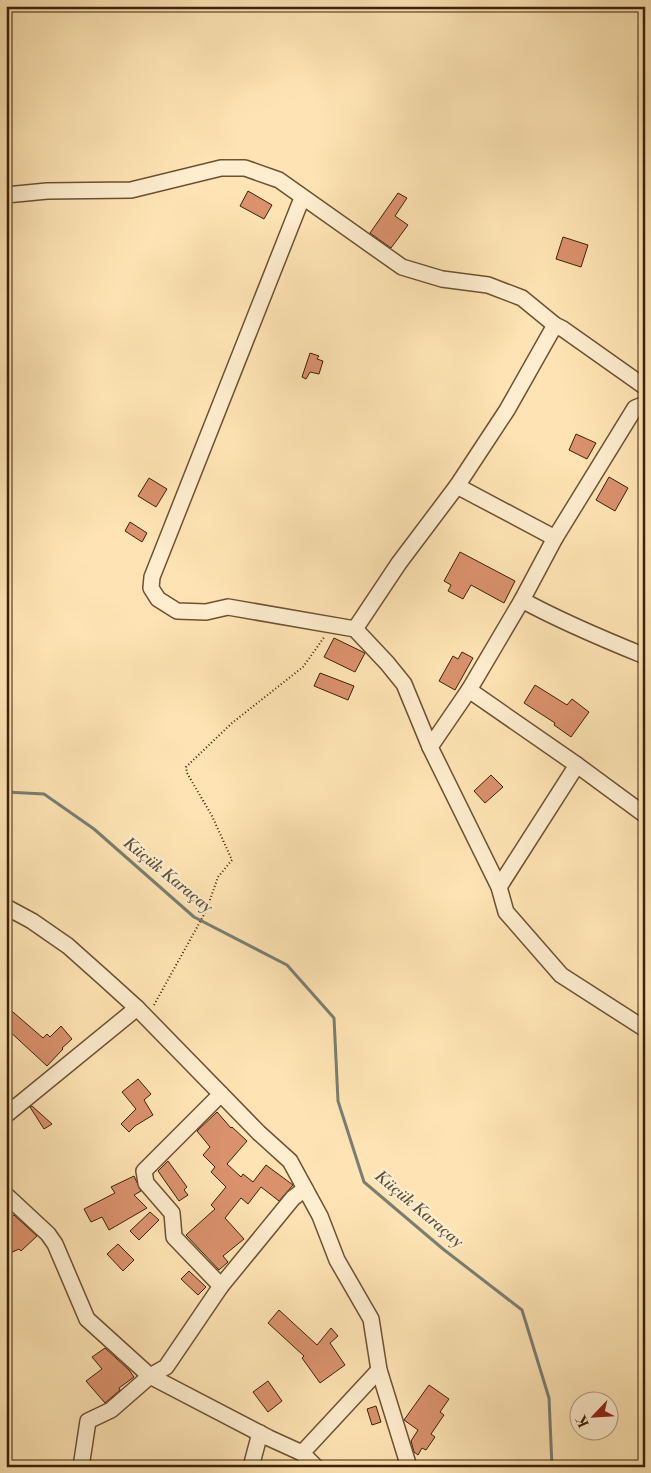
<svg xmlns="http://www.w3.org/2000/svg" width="651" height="1473" font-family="'Libre Bodoni',serif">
	<rect width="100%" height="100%" fill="#fee4b4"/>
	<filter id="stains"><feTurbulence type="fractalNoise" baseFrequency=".004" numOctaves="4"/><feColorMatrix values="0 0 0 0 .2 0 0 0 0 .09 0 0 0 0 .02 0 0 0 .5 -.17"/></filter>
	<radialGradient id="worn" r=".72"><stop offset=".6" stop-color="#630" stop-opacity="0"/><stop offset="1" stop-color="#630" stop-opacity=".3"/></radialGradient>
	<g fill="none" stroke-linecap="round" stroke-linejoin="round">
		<polyline stroke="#7a7e70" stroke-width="3" points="6,792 44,794 94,829 194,917 287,965 334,1018 338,1101 364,1182 443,1249 522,1310 549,1398 552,1467"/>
	</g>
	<g fill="#da926e" stroke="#3d2107">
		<polygon points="248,191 272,205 264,219 240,206"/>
		<polygon points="398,193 407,198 395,216 408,225 391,248 370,233"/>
		<polygon points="563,237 588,245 581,267 556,259"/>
		<polygon points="310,353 319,356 317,359 323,361 319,374 310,372 306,379 302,377"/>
		<polygon points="576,434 596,443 587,459 569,450"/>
		<polygon points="609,477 628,488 615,511 596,500"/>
		<polygon points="149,478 167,489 156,507 138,496"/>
		<polygon points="130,522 147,533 142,542 125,531"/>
		<polygon points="460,552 515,581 504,603 471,585 463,599 448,591 451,585 444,581"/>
		<polygon points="334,638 365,653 355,672 324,657"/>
		<polygon points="462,652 473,658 455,690 439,681 453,656 458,659"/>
		<polygon points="320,673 354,686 348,700 314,686"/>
		<polygon points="535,685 567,705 572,699 589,712 571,737 554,725 555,723 524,703"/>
		<polygon points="491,775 503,787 485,803 474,791"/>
		<polygon points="6,1006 43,1038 47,1034 50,1037 61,1026 72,1039 62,1048 63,1049 47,1066 6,1028"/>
		<polygon points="138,1079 151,1094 144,1100 153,1115 135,1126 129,1132 121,1124 136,1109 122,1092"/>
		<polygon points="32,1106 52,1124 44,1129 30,1107"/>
		<polygon points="217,1112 231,1128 232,1127 247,1141 227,1164 241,1177 243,1174 253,1182 266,1165 293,1185 279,1201 261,1187 248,1204 241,1198 225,1218 244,1239 223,1256 228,1262 219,1270 186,1235 215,1209 211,1205 226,1187 211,1172 215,1167 203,1155 210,1147 197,1131"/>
		<polygon points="168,1161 187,1187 184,1190 188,1195 179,1201 158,1171"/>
		<polygon points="134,1176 141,1191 134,1195 147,1208 109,1230 102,1217 91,1222 84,1209 115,1193 111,1187"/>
		<polygon points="150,1212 159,1220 139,1240 130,1231"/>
		<polygon points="14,1215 37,1236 21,1251 19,1249 6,1255 6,1220"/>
		<polygon points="118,1244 134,1260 123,1271 107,1254"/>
		<polygon points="189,1271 206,1287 198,1295 181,1279"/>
		<polygon points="279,1310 317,1345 331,1328 338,1336 330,1343 345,1365 320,1383 302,1358 304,1356 268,1323"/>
		<polygon points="105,1348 129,1370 134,1377 119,1388 120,1390 105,1403 86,1381 102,1369 92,1357"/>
		<polygon points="268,1381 282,1401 268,1412 253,1392"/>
		<polygon points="429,1385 449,1399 440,1412 444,1415 431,1434 435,1437 426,1450 422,1448 418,1455 414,1452 411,1441 418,1430 404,1420"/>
		<polygon points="376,1406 381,1422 372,1425 367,1409"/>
	</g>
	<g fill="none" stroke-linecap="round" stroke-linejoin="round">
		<defs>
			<g id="minor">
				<polyline points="6,195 47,191 131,190 221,168 245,168 279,180 402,267 442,279 488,285 522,298 555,325 563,329 645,387"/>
				<polyline points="302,198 152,577 151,588 158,599 177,611 206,612 228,607 355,629 387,663 404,684 430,747"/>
				<polyline points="645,404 635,408 555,538 522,600 469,690 430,747 499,887 506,912 561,975 645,1029"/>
				<polyline points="457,486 555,538"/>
				<path d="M522,600c40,22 81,39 123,56"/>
				<polyline points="355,629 399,563 457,486 507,410 555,325"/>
				<polyline points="469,690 577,765 645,815"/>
				<polyline points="499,887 577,765"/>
				<polyline points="6,907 32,921 68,946 105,979 137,1008 259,1133 290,1161 320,1216 337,1260 371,1319 379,1370 409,1467"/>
				<polyline points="221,1094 144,1171 146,1183 172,1213 174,1237 221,1286"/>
				<polyline points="6,1115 137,1008"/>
				<polyline points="6,1195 48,1234 55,1244 87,1319 150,1376 269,1438 302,1453"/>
				<polyline points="81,1467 88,1421 111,1410 150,1376 166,1367 221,1286 293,1198 305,1189"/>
				<polyline points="251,1467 260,1433"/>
				<polyline points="316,1467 302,1453 379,1370"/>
			</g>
		</defs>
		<use href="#minor" stroke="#6d5232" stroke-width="18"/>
		<polyline stroke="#3d2107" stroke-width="2" stroke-dasharray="1 2.5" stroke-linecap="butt" points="154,1005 206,911 218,877 232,860 212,816 187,773 186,767 232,723 303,667 325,636"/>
		<use href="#minor" stroke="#feedce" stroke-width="15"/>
	</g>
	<g text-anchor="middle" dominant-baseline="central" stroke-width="4.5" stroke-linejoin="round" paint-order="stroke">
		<g font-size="16" font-style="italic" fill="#5b503c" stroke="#feedce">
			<text transform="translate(168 875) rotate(39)">Küçük Karaçay</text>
			<text transform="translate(419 1209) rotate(40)">Küçük Karaçay</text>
		</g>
	</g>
	<rect width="651" height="1473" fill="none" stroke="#fee4b4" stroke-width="25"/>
	<rect x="8" y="8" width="636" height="1458" fill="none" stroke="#3d2107" stroke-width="2.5"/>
	<rect x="12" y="12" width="626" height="1448" fill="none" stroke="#3d2107"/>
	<g transform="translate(594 1416) rotate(245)"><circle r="24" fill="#feedce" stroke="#b19b7e"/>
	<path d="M0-4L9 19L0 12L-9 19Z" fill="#8f2418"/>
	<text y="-8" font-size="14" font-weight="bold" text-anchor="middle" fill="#3d2107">K</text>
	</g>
	<rect width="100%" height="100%" filter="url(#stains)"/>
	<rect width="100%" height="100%" fill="url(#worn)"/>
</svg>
